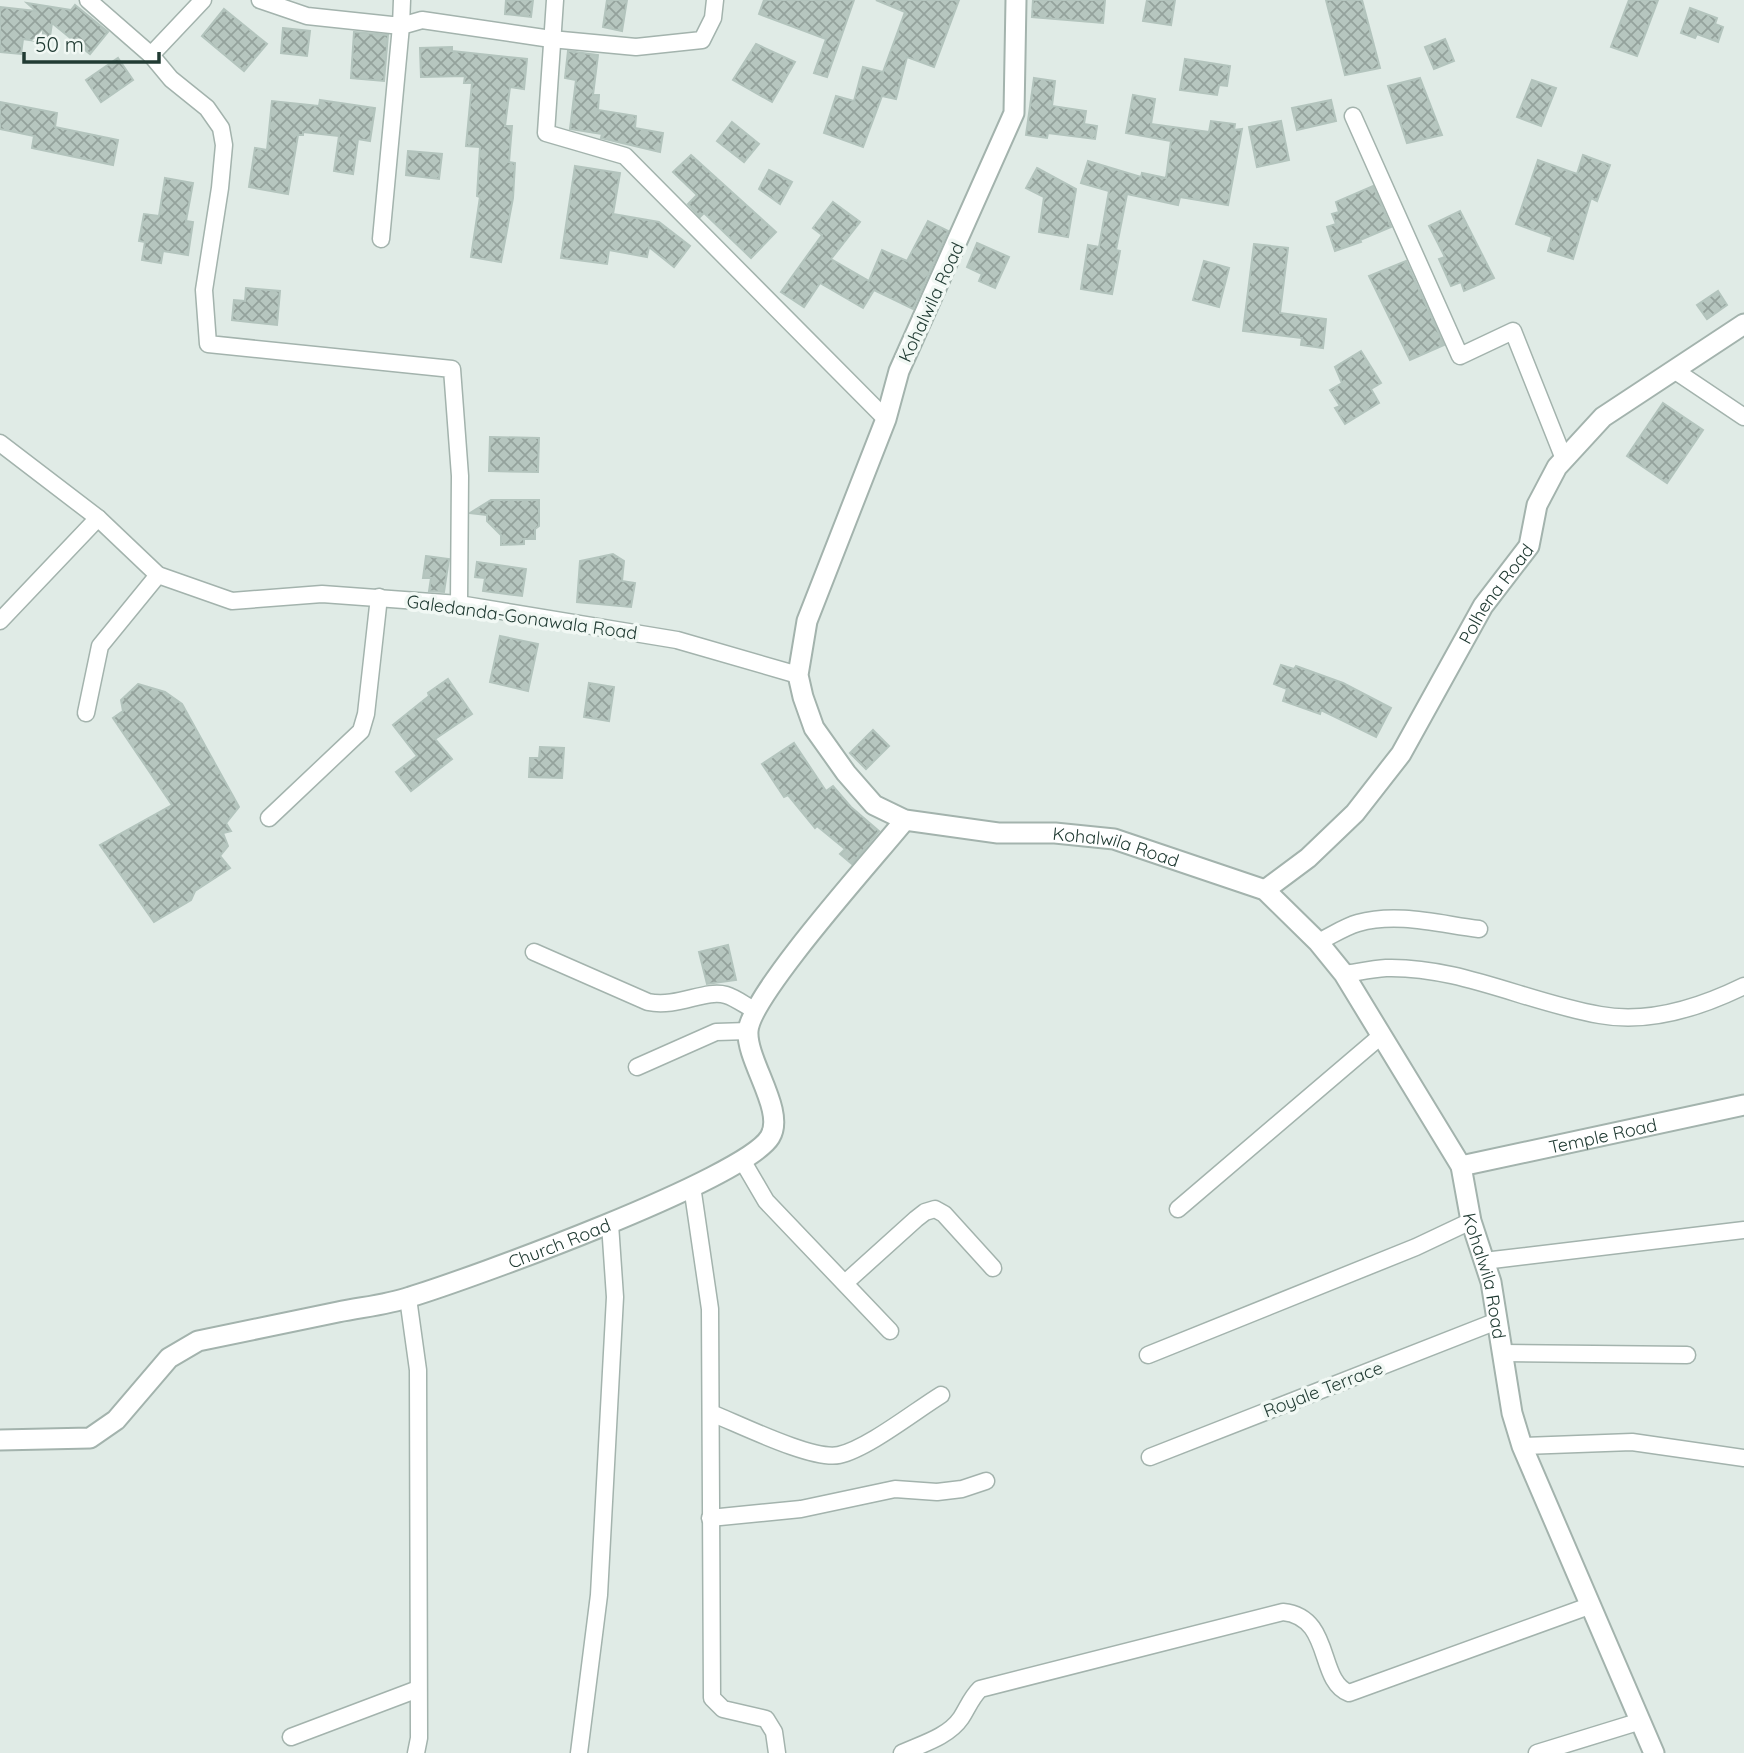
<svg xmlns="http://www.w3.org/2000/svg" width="1744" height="1753" font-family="Quicksand,sans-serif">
	<defs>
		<pattern id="building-cross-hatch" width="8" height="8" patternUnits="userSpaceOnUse" patternTransform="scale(1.75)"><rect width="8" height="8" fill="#b6c6bf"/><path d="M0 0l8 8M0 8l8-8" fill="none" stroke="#94a29c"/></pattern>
	</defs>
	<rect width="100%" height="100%" fill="#e0ebe6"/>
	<g fill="url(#building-cross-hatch)" stroke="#b3c4bd" stroke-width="2">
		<polygon points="506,0 533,0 531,17 505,14"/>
		<polygon points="607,0 627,0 622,31 603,27"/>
		<polygon points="764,0 854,0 827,77 814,73 826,39 759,14"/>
		<polygon points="876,0 959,0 934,67 907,57 896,99 882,96 863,147 824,133 836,96 854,101 863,67 883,72 905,12"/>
		<polygon points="1033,0 1105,0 1103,23 1032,17"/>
		<polygon points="1147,0 1175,0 1171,25 1143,21"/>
		<polygon points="1326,0 1362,0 1380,68 1345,75"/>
		<polygon points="1629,0 1658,0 1637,56 1611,47"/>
		<polygon points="27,3 71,10 75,5 108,32 90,54 52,23 49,43 23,39 21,54 0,52 0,7 36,11"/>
		<polygon points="1690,8 1717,18 1715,24 1723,27 1718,42 1697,34 1695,38 1681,33"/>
		<polygon points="224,9 267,44 244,71 202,36"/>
		<polygon points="283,28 310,31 307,56 281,53"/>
		<polygon points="354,32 388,35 384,81 351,78"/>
		<polygon points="1445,39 1454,61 1434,69 1425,47"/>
		<polygon points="756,44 795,62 772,102 733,80"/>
		<polygon points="452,47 452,51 527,59 524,89 510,87 505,126 512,126 509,162 515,163 513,198 501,262 471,257 480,197 477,196 480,147 466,146 472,83 464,83 465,76 421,77 420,48"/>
		<polygon points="568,51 598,55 593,95 599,95 598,110 636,116 635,128 663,133 660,152 601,138 602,134 570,129 576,80 565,78"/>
		<polygon points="118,58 133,80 101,102 86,80"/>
		<polygon points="1185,59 1230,66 1227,86 1219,85 1217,95 1180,90"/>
		<polygon points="1034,78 1055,81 1052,106 1086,111 1084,124 1097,126 1095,139 1048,133 1047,138 1026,135"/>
		<polygon points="1420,78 1442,135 1407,143 1388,86"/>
		<polygon points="1532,80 1556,88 1541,126 1517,117"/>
		<polygon points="1133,95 1155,99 1151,124 1209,132 1211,121 1235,124 1234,130 1242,129 1228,205 1180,197 1178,205 1127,194 1116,250 1120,251 1112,294 1081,289 1088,245 1099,247 1109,191 1081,183 1088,161 1141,177 1142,173 1166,178 1171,141 1126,133"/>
		<polygon points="320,100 375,108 370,141 358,139 353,174 334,171 339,136 303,132 303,135 298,135 288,194 249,187 255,148 267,150 272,101 319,106"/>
		<polygon points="1331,100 1336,121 1297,130 1292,108"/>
		<polygon points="0,102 57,113 55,127 118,140 113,165 32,148 34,136 0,129"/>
		<polygon points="1281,121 1289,160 1257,167 1249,127"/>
		<polygon points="732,122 759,144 744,162 717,141"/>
		<polygon points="408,151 442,154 439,179 406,175"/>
		<polygon points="691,155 776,232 751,258 704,213 700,217 688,204 697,195 673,172"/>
		<polygon points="1583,155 1610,165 1597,201 1591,198 1573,259 1548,251 1552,237 1516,224 1538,160 1577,174"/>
		<polygon points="575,166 620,173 613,214 659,222 690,246 674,267 649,247 647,257 609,250 607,264 561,258"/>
		<polygon points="1037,168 1076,189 1068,237 1039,232 1044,197 1026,188"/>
		<polygon points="769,170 792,182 780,204 759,189"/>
		<polygon points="165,178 193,183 186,221 193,222 188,255 163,251 161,263 142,260 145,242 139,241 144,214 159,216"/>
		<polygon points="1373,186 1391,227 1360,240 1361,242 1335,251 1327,227 1336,224 1332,214 1339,212 1336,202"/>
		<polygon points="833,202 860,222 831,259 869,281 882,250 907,261 928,221 948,231 913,309 874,290 863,308 820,283 804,307 781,292 822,235 813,228"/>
		<polygon points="1460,211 1494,278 1464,291 1461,282 1451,286 1439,259 1445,257 1429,226"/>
		<polygon points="977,243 1009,257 995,288 979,281 982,274 967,267"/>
		<polygon points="1254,244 1288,248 1280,313 1326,319 1323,348 1301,345 1302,338 1243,331"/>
		<polygon points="1204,261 1229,268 1219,307 1193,300"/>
		<polygon points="1406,261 1444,345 1410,360 1369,276"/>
		<polygon points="246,288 280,291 277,325 232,320 234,300 245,301"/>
		<polygon points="1718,291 1727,305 1707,319 1697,305"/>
		<polygon points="1361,351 1381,383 1371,389 1379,403 1345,424 1335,408 1340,406 1330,390 1342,383 1335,367"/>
		<polygon points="1663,403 1703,430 1667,483 1627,456"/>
		<polygon points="490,437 539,438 538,472 489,471"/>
		<polygon points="491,500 539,500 539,526 535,529 535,539 524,539 524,544 501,545 501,535 487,521 487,515 470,513"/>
		<polygon points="613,554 624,561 622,581 635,583 631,607 577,602 580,561"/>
		<polygon points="426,556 449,559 444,592 429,591 431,578 423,578"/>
		<polygon points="477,562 526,569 522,596 483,591 485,578 475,577"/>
		<polygon points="500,636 538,644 528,691 490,682"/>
		<polygon points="1281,665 1294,669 1296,666 1343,683 1391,708 1376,737 1321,710 1320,714 1283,701 1287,689 1274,684"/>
		<polygon points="448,679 472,714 435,739 452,759 411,791 396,772 417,756 393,725 429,696 428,693"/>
		<polygon points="589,683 614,687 609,721 584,717"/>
		<polygon points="138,684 165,692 182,704 239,807 226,823 231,831 223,833 228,846 220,856 230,868 195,891 191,900 154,922 100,845 172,805 113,718 123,711 121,700"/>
		<polygon points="873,730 889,746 866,769 850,753"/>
		<polygon points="794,743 826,791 833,786 851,807 879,831 852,864 840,854 845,849 817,826 815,828 788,795 784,797 762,764"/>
		<polygon points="540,747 564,748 562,778 529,777 530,758 539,758"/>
		<polygon points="728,945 736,980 707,984 699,952"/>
	</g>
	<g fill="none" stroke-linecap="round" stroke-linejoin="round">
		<defs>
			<g id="minor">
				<polyline points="88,0 151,55 203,0"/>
				<polyline points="260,0 307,16 401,26 402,0"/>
				<polyline points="555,0 546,133 625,156 886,419"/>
				<polyline points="151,55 171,79 207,108 221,128 224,145 220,188 204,290 208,344 452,369 460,476 459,604"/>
				<polyline points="1353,116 1460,356 1513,331 1564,459"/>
				<polyline points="381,239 401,26 422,20 551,39 636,47 702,40 713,18 715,0"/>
				<polyline points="1674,370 1744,417"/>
				<polyline points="0,443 98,518 158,575 232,601 322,594 459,604 677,640 798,675"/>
				<polyline points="0,621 98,518"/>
				<polyline points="86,713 100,646 158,575"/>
				<polyline points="269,818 361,731 366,714 379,597"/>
				<path d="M1318,942c13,-6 26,-15 40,-19 39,-11 81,1 121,6"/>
				<path d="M534,952l114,50c30,6 57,-13 78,-7 10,3 20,11 30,16"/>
				<path d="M1344,974c14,-2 28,-5 42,-6 73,-2 143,35 214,47 48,9 101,-8 144,-29"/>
				<polyline points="637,1067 716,1032 748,1031"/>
				<polyline points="742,1160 766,1201 890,1331"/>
				<polyline points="692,1186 710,1309 712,1698 723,1709 766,1719 774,1732 777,1753"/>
				<polyline points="1178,1209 1382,1035"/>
				<polyline points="1484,1261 1744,1230"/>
				<polyline points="845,1283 916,1219 925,1212 935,1209 944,1214 993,1268"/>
				<polyline points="408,1298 418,1370 419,1738 416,1753"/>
				<polyline points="1502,1353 1687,1355"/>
				<polyline points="1148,1355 1416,1247 1471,1221"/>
				<path d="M711,1413c28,11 102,48 128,42 28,-6 76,-44 102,-60"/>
				<polyline points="1522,1446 1632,1442 1744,1458"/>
				<polyline points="1150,1457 1497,1321"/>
				<polyline points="710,1518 801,1509 895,1489 937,1492 962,1489 986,1481"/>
				<polyline points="291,1737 418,1689"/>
				<polyline points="579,1753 599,1595 615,1297 610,1224"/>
				<path d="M902,1753c20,-9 46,-16 59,-35 7,-11 10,-20 19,-29l303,-77c50,5 34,69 66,81l240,-87"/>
				<polyline points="1537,1753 1641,1721"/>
			</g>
			<g id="tertiary">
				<path id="s1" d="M1016,0l-2,113 -115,258 -13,48 -79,202 -9,54 5,22 11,31 32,45 28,32 31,15 93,13h57l59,6 151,51 53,52 26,32 117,192 10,55 20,61 21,131 10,33 132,307"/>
				<path id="s2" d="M1265,890l43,-32 47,-45 46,-59 82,-148 46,-60 8,-41 20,-38 46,-50 141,-93"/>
				<path id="s3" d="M1461,1166l283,-61"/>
				<path id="s4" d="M0,1440l90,-2 26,-18 53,-62 29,-17c47,-10 93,-19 140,-29 24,-5 49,-7 72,-15 59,-18 335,-118 360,-160 16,-26 -24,-76 -22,-106 3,-37 128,-175 157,-211"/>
			</g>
		</defs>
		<use href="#minor" stroke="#a3b3ad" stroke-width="19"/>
		<use href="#tertiary" stroke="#a3b3ad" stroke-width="23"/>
		<use href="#minor" stroke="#fff" stroke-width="16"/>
		<use href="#tertiary" stroke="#fff" stroke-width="19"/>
	</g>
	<g text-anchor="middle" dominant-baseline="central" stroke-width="7" stroke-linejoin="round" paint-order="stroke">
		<g font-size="18" fill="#213b33" stroke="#f1f8f4">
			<text transform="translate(931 302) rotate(-65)">Kohalwila Road</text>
			<text stroke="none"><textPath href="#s2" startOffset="380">Polhena Road</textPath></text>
			<text transform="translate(522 617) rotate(8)">Galedanda-Gonawala Road</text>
			<text stroke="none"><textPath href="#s1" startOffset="1118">Kohalwila Road</textPath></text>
			<text stroke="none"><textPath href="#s3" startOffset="145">Temple Road</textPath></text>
			<text stroke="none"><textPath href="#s4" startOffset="612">Church Road</textPath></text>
			<text stroke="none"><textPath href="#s1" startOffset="1727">Kohalwila Road</textPath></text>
			<text transform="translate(1323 1389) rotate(-21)">Royale Terrace</text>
		</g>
	</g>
	<path d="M24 52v10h135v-10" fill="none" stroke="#213b33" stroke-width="3.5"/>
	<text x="35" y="52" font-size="21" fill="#213b33" stroke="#f1f8f4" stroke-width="5" paint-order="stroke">50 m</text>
</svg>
